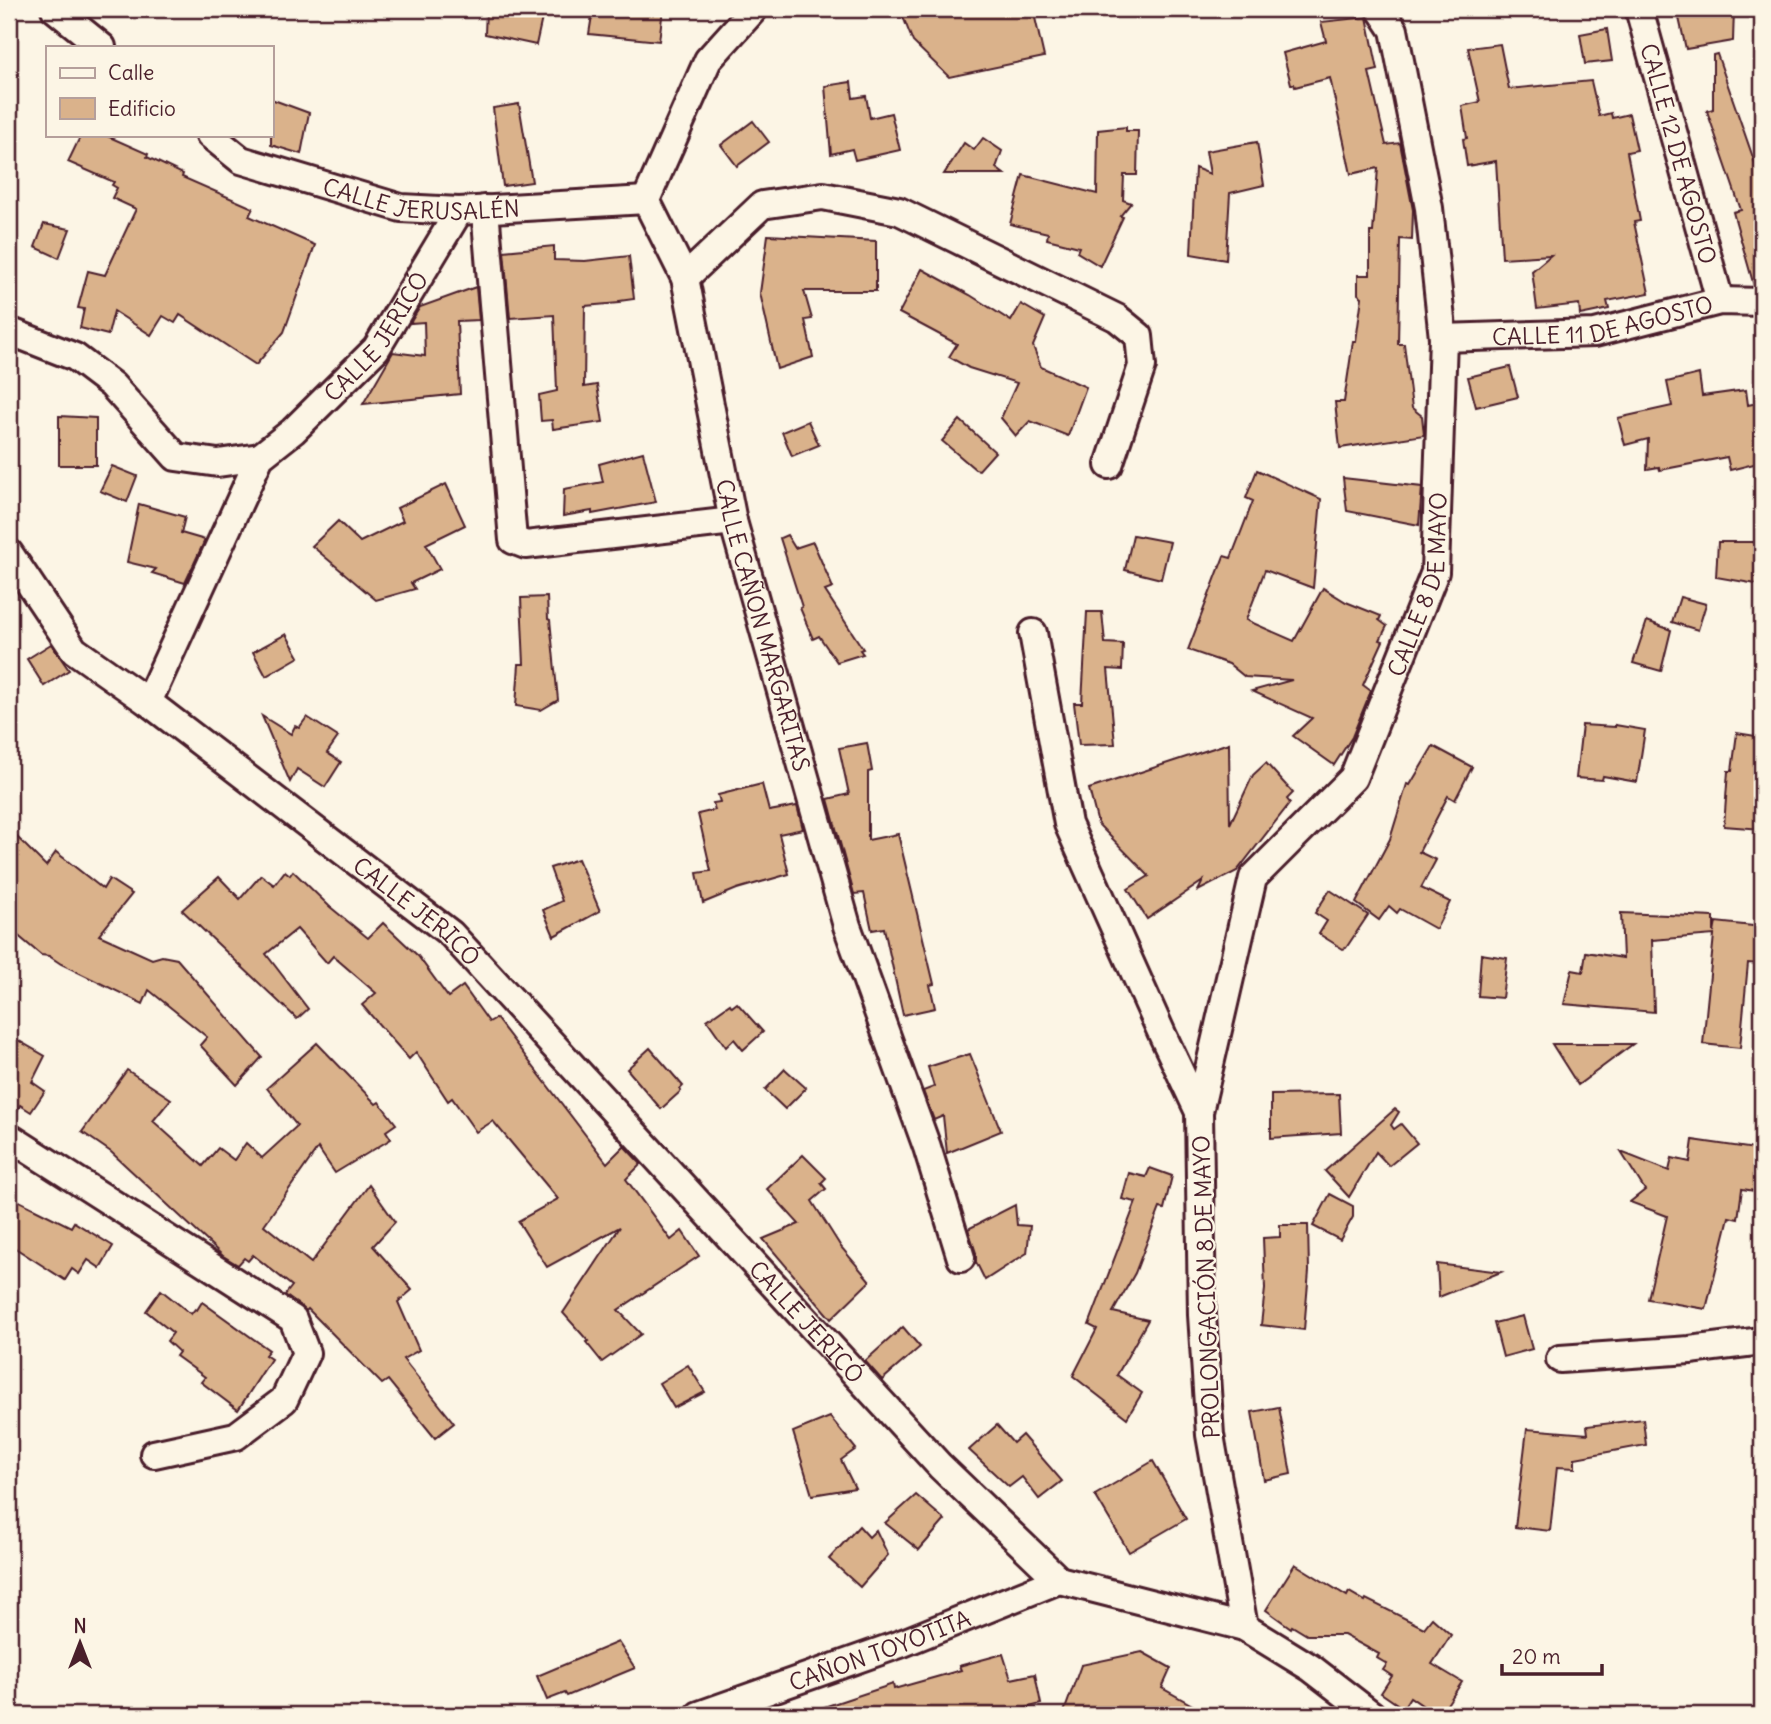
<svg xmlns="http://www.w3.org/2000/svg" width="1771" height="1724" font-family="Delius,sans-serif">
	<rect width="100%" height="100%" fill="#fcf5e5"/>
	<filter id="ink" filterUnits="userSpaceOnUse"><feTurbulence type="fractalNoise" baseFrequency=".0143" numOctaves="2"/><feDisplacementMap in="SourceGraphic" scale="14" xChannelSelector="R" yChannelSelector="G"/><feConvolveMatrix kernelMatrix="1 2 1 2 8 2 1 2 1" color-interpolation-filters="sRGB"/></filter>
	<g filter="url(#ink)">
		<g fill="#dab28b" stroke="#4a1f2b" stroke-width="2">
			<polygon points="486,9 544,9 536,45 485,34"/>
			<polygon points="593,9 663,9 659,41 589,34"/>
			<polygon points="900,9 1033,9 1044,57 949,77 913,42"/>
			<polygon points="1677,9 1734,9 1733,41 1686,49"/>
			<polygon points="1367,17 1378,70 1369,72 1386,145 1400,143 1413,210 1412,240 1400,239 1398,344 1404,344 1412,408 1422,416 1424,435 1340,448 1335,402 1344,402 1353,341 1356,341 1362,297 1358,294 1358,275 1370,275 1370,232 1373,232 1378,168 1351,174 1330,78 1295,87 1294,84 1291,84 1283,53 1326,41 1321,22"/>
			<polygon points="1607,29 1612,61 1585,64 1580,34"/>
			<polygon points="1500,44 1509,89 1591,81 1599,116 1611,113 1612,118 1629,114 1637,150 1627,152 1640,221 1634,222 1649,293 1607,301 1609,309 1580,315 1579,304 1537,309 1532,271 1551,255 1502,258 1496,161 1467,166 1463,139 1467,138 1462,106 1480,102 1468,48"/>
			<polygon points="1717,54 1756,166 1762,164 1762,285 1754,286 1733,212 1741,210 1707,111 1713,109 1713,55"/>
			<polygon points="851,82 853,98 866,96 870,118 891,113 900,150 855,160 852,149 831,154 825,86"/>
			<polygon points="271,99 309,113 301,154 271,145"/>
			<polygon points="519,104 532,182 503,186 493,108"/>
			<polygon points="753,121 769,142 737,166 721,145"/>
			<polygon points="1126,127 1126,131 1138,131 1137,175 1124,175 1123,200 1131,203 1120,216 1123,217 1100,266 1077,252 1079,247 1047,239 1048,233 1010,224 1023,175 1097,194 1098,130"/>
			<polygon points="81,135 105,135 148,154 147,157 183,174 182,177 253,208 249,216 315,245 284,332 256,365 180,315 175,323 163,316 151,335 114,311 108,335 80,328 84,309 78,308 88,271 105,275 136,209 112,198 117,188 112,185 114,182 68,162"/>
			<polygon points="983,138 1002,151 996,168 1004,174 944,174 964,143 974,150"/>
			<polygon points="1257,142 1264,185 1230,193 1226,260 1191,254 1195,168 1210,174 1206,151"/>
			<polygon points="44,224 70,229 59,258 35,247"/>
			<polygon points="768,235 876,241 876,291 804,291 812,319 805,320 813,357 777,369 760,293"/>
			<polygon points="554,246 554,260 585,261 629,256 634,299 619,301 620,303 585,306 584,387 597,385 603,422 553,429 552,420 541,421 539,395 557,391 554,315 510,318 504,251"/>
			<polygon points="922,269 970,295 1011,321 1021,304 1045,318 1033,346 1041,367 1086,387 1068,436 1030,421 1016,436 1001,418 1017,383 969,368 949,357 957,344 899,313"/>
			<polygon points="476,287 479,320 457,321 460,394 363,404 393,352 425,356 424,322 410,323 420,307"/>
			<polygon points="1510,367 1518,397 1476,407 1468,377"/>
			<polygon points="1699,374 1702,396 1746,390 1748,405 1762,402 1762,462 1730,470 1727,457 1660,470 1659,467 1647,469 1648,439 1625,445 1618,418 1672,406 1667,382"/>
			<polygon points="59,416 96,418 96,465 59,465"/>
			<polygon points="960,420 995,452 979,470 975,469 942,441"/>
			<polygon points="808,421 819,445 792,456 782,432"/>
			<polygon points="643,452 656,502 592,514 592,511 563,516 564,489 603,482 599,464"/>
			<polygon points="112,466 137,476 127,502 100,491"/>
			<polygon points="1257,470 1321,499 1313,588 1265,570 1246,620 1294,641 1323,588 1346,602 1381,616 1379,620 1387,626 1380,640 1383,641 1363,685 1371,691 1352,737 1334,765 1293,736 1312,718 1252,691 1292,680 1245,677 1229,664 1188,650 1224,556 1231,558 1253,501 1246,498"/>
			<polygon points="1343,478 1422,487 1419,525 1347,511"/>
			<polygon points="446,484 465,525 426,544 440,569 411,583 415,589 376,600 312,546 338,521 360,542 403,521 397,508"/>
			<polygon points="139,504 185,517 181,533 205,540 185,583 152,573 156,569 127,562"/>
			<polygon points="787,535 795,548 813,542 833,588 825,591 863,649 860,650 863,654 837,662 819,636 813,639 800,608 802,607 780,538"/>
			<polygon points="1133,535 1170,542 1161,579 1125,570"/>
			<polygon points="1718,542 1762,542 1762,585 1716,577"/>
			<polygon points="547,597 548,619 550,620 558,700 541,710 516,706 519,664 524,664 521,598"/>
			<polygon points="1680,597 1706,604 1698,630 1672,622"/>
			<polygon points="1087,612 1102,612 1105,643 1123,644 1122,670 1108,669 1115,744 1079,745 1074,703 1082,703"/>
			<polygon points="1647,621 1671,630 1661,671 1633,663"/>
			<polygon points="286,634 299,657 266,676 253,652"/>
			<polygon points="51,644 69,670 44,686 27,659"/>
			<polygon points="262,716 291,734 295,726 299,728 307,717 338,737 327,753 341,762 325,787 297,769 290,782"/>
			<polygon points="1582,725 1615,727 1615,725 1645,730 1637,782 1603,776 1602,780 1576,778"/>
			<polygon points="1737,733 1762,737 1762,829 1724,826 1728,771 1732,771"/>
			<polygon points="867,743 872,771 868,772 868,840 898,834 934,984 930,985 935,1008 903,1015 884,928 872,930 864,893 854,894 828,799 849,794 839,748"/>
			<polygon points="1229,743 1230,824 1253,775 1266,763 1293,793 1287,799 1290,803 1237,871 1198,891 1203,881 1147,919 1128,889 1149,876 1098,824 1089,789"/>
			<polygon points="1433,746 1472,767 1455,800 1448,796 1419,852 1436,860 1421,888 1450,902 1436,929 1400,909 1397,913 1389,906 1379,920 1356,903 1390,839 1407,784 1410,785"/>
			<polygon points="762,784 769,811 797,806 803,829 779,834 789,874 737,889 703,903 697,873 711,871 698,814 715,810 713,803 720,802 718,795"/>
			<polygon points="9,829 46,866 56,852 103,889 109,879 132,894 99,935 152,959 162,956 177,959 262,1057 237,1085 200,1045 207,1037 149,990 143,1004 61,964 49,956 41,955 9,928"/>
			<polygon points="578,859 600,911 554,936 543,910 562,901 550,868"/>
			<polygon points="285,871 290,875 293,871 329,906 368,938 383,923 418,956 448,997 463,986 489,1022 496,1018 607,1163 624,1146 641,1164 626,1179 671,1240 682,1231 699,1256 618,1310 641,1334 602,1362 586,1342 588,1341 563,1313 620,1227 547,1267 518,1221 558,1199 493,1121 476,1132 452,1098 448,1101 416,1052 409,1059 362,1005 376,993 333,956 327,963 297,929 266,954 308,1009 297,1019 182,910 219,877 240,899 261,875 274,885"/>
			<polygon points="1330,890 1368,915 1346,948 1343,949 1319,934 1327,921 1315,913"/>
			<polygon points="1621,913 1714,917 1714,933 1716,922 1762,927 1760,964 1748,963 1740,1048 1703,1044 1714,935 1652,940 1654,1012 1564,1004 1572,970 1583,972 1586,952 1623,958"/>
			<polygon points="1481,954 1507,958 1502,998 1478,996"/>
			<polygon points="737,1003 763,1032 743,1050 734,1039 726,1047 707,1020 730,1004 732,1007"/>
			<polygon points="9,1035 45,1056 32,1082 45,1091 31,1112 20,1105 12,1122 9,1121"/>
			<polygon points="317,1043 376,1104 379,1102 396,1124 386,1131 391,1139 335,1173 318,1148 264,1225 311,1263 369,1185 395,1222 373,1246 412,1290 398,1302 419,1350 403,1359 454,1423 435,1438 388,1380 382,1384 308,1309 306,1311 285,1295 292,1286 253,1255 248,1261 244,1258 238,1265 223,1256 111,1152 82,1132 127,1070 171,1099 153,1121 203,1166 218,1148 234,1160 246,1143 262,1158 297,1126 267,1088"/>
			<polygon points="1552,1044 1633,1044 1578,1085"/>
			<polygon points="650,1048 683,1086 680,1089 681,1091 661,1109 627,1069"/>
			<polygon points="970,1054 1001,1131 947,1153 943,1116 934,1120 923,1091 934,1087 928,1067"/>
			<polygon points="785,1069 806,1088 785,1109 765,1090"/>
			<polygon points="1339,1094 1341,1133 1271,1138 1271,1095"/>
			<polygon points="1395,1109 1399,1112 1391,1125 1394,1129 1401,1124 1417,1143 1389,1166 1376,1152 1349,1197 1325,1171"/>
			<polygon points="1693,1140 1762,1150 1755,1191 1742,1189 1738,1219 1729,1217 1706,1309 1648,1299 1667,1216 1630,1202 1645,1190 1621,1152 1669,1171 1672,1158 1690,1162"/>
			<polygon points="803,1155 826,1178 821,1183 826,1189 812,1201 841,1247 870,1281 831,1319 763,1239 799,1224 767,1189"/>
			<polygon points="1150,1168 1172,1176 1164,1209 1160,1208 1135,1273 1113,1312 1148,1320 1117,1375 1142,1393 1127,1418 1073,1376 1097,1329 1089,1325 1136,1202 1122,1199 1129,1173 1146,1177"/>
			<polygon points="1330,1194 1353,1206 1353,1217 1340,1240 1313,1226"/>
			<polygon points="9,1196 71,1227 74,1222 113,1246 100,1268 88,1260 79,1274 72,1269 65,1280 9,1244"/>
			<polygon points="1015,1205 1017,1225 1030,1226 1027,1253 985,1280 976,1262 976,1253 968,1229"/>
			<polygon points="1280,1225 1308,1225 1309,1271 1304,1330 1261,1325 1265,1289 1263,1238 1280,1237"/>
			<polygon points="1437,1264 1501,1272 1439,1297"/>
			<polygon points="161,1290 191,1314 195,1309 197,1310 202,1302 269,1350 265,1355 271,1359 238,1410 201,1382 205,1377 176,1356 179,1352 167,1341 173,1333 146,1311"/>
			<polygon points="1523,1316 1532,1349 1503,1357 1494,1323"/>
			<polygon points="903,1327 920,1347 882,1380 865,1361"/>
			<polygon points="688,1365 705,1392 674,1408 659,1383"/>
			<polygon points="1279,1407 1291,1474 1264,1480 1252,1412"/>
			<polygon points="830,1417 856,1449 841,1460 855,1488 812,1495 793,1432"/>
			<polygon points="1643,1419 1646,1445 1575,1458 1575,1468 1557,1467 1550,1531 1515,1527 1527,1429 1588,1434 1587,1426"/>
			<polygon points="997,1425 1013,1443 1022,1435 1062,1481 1039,1499 1022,1477 1009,1487 969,1450"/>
			<polygon points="1153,1461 1186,1519 1129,1552 1095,1495"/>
			<polygon points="916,1495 945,1520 919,1550 885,1523"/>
			<polygon points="859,1526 869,1537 876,1530 888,1555 860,1587 829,1559"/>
			<polygon points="1295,1564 1347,1596 1349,1592 1365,1601 1366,1599 1424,1628 1432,1618 1451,1635 1432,1664 1462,1682 1442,1712 1437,1711 1435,1714 1410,1697 1403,1708 1381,1693 1392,1676 1383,1670 1387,1664 1377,1658 1379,1654 1344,1635 1307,1635 1292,1626 1291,1628 1266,1610"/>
			<polygon points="618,1642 635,1668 567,1696 565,1693 547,1700 537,1676"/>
			<polygon points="1142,1652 1171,1668 1162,1688 1210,1715 1063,1715 1081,1665"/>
			<polygon points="1003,1654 1011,1679 1035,1674 1041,1704 998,1715 816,1715 815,1710 893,1684 894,1689 961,1670 959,1666"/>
		</g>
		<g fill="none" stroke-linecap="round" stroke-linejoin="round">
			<defs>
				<g id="minor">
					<polyline points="55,9 102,47"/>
					<path id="s1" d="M754,9l-46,51 -62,140 39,78 48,243 114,405 80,221 34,111"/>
					<path id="s2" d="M1639,9l81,292"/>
					<path id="s3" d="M210,135l31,25 160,48 58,3 187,-11"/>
					<polyline points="485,209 513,540 526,545 733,521"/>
					<polyline points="685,278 762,205 823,196 899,211 1117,318 1139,336 1142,366 1109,465"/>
					<polyline points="9,331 75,357 112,385 176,457 218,463 260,457"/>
					<path id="s4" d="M1443,338l152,-5 125,-32 42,1"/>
					<path id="s5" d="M9,553l65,97 74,52 303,232 489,532 119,114 185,47 67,41 61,47"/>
					<polyline points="1033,633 1068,824 1163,1036 1199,1112"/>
					<path id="s6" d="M148,702l112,-245 33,-26 83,-82 83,-138"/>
					<polyline points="9,1137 293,1319 306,1353 284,1400 236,1436 154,1454"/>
					<polyline points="1560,1359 1690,1350 1762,1341"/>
					<path id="s7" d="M1244,1627l-34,-192 -8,-120 -3,-203 54,-234 100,-100 82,-206 8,-234 -14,-130 -35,-178 -14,-21"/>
					<path id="s8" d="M699,1715l204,-72 156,-63"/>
				</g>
			</defs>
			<use href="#minor" stroke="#4a1f2b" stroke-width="32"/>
			<use href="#minor" stroke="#fcf5e5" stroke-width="26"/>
		</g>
	</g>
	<g text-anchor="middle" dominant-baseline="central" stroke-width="5" stroke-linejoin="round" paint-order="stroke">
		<g font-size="23" fill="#4a1f2b" stroke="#fcf5e5">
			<text stroke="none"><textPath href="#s2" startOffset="150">CALLE 12 DE AGOSTO</textPath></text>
			<text stroke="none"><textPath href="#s3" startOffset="226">CALLE JERUSALÉN</textPath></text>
			<text stroke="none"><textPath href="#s4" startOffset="161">CALLE 11 DE AGOSTO</textPath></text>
			<text stroke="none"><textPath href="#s6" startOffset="438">CALLE JERICÓ</textPath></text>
			<text stroke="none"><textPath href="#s7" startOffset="1106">CALLE 8 DE MAYO</textPath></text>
			<text stroke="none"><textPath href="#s1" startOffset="665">CALLE CAÑON MARGARITAS</textPath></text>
			<text stroke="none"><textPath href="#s5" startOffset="548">CALLE JERICÓ</textPath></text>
			<text transform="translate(1206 1287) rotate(-92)">PROLONGACIÓN 8 DE MAYO</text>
			<text stroke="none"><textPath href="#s5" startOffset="1115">CALLE JERICÓ</textPath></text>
			<text stroke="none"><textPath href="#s8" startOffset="192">CAÑON TOYOTITA</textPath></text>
		</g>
	</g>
	<rect width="1771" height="1724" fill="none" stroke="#fcf5e5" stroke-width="35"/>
	<rect x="18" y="18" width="1736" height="1689" fill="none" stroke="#4a1f2b" stroke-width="2.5" filter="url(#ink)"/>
	<rect x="46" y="46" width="228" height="91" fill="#fcf5e5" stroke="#b59f9b" stroke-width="2"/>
	<rect x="60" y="68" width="35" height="10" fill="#fcf5e5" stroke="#b59f9b" stroke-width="2"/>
	<text x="108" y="80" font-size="21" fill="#4a1f2b">Calle</text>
	<rect x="60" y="98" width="35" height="21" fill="#dab28b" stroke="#b59f9b" stroke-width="2"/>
	<text x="108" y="116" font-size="21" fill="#4a1f2b">Edificio</text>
	<g transform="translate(80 1643)" stroke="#fcf5e5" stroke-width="5" paint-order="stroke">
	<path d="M0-5L12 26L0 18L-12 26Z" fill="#4a1f2b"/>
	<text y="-10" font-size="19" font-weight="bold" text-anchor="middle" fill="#4a1f2b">N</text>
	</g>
	<path d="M1502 1664v10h100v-10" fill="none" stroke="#4a1f2b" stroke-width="3.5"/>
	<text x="1512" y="1664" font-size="21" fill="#4a1f2b" stroke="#fcf5e5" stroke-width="5" paint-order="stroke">20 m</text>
</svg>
